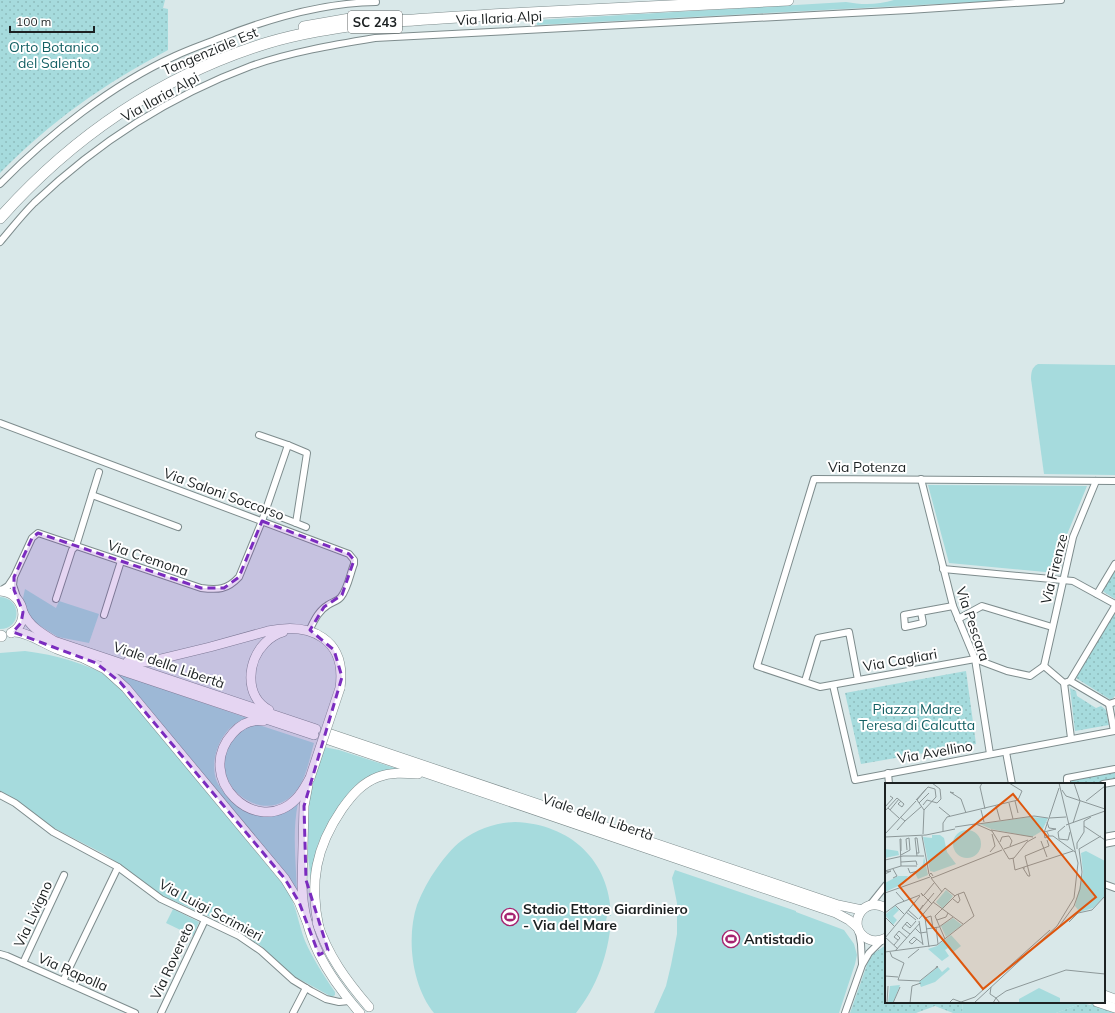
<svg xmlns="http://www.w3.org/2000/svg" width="1115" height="1013" font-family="Mulish,sans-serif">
	<defs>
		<pattern id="park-dots" width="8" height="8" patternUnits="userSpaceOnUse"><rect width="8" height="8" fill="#a6dbdd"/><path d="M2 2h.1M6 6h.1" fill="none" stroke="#8ebcbd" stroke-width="1.8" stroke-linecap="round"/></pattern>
	</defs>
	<rect width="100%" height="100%" fill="#d9e8e9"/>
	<g fill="#a6dbdd">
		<path d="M894,0h121l-478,25v-5l309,-18c16,3 32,3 48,-2z"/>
		<path d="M1038,364l77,1v110l-71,-1 -13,-95c0,-7 1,-12 7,-15z"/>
		<polygon points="928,485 1087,486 1066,537 1056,573 949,563"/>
		<polygon points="25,589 56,608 59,601 99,614 89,643 58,637 29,619 23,598"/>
		<path d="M0,597c22,1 22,32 0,32z"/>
		<path d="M25,651c31,4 62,12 89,29l173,209c10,18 11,34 18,52 8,18 19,35 30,51v3l-3,2 -42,-23 -29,-28 -15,-10 -24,-14 -66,-29 -34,-27 -18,-12 -56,-29 -25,-19 -23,-15v-138z"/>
		<path d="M113,672l137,47c-4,1 -9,1 -12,3 -19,11 -29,40 -21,60 3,6 8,12 13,17 19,19 48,24 68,4 -6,29 -2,59 -1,89l-5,-10 -85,-102z"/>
		<path d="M256,724l58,19c-4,14 -7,31 -15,44 -30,46 -97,-2 -67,-46 3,-4 5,-10 9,-12 5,-2 10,-4 15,-5z"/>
		<path d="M324,747l15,3 65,21c-10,1 -22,0 -31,3 -7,3 -13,7 -18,12 -12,12 -32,44 -38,61 -3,12 -4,24 -5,37 -5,-26 -8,-64 -2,-90 3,-16 10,-31 14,-47z"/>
		<path d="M515,822c55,2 95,38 96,94h-4l-1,5 5,1c-3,33 -14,65 -35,91h-142c-22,-27 -28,-75 -17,-108 5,-13 12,-26 20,-37 7,-10 15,-20 24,-27 17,-12 34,-18 54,-19z"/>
		<polygon points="675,870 796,911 796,912 844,930 854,944 857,955 855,964 839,1013 654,1013 666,986 671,965 677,934 677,903 672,878"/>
		<polygon points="173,909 199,922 193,936 166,923"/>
		<polygon points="963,1002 1080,1002 1082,1003 1056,1013 962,1013"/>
	</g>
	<g fill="url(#park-dots)">
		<path d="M0,0h165l-2,8 5,1v41c-64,34 -117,71 -168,123z"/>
		<polygon points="1115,571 1115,599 1104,592 1103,590"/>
		<polygon points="1115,613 1115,696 1111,700 1076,678"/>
		<polygon points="966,671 976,744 861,764 845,693"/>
		<polygon points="1070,688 1076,691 1077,696 1096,708 1101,706 1106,710 1109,725 1075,731"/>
		<polygon points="1115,772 1115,780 1092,784 1070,784 1070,780"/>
		<polygon points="886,945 886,1002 963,1002 962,1013 953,1013 935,1006 916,1013 850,1013 869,959 874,953"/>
		<polygon points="1082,1003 1090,1005 1093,1003 1115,1011 1115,1013 1056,1013"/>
	</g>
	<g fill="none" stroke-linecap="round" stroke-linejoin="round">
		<defs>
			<g id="street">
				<path d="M0,184c48,-49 113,-100 175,-128 15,-7 30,-12 45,-18 50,-20 102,-35 156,-36"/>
				<path d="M0,242c11,-13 22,-27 34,-39 62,-59 136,-107 217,-137 40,-14 82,-21 124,-28l534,-28 152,-10"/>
				<path d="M0,423l349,131 5,6v4c-4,10 -6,24 -13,33 -3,4 -9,5 -13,8 -10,6 -14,16 -19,26"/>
				<polyline points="259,435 288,445"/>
				<polyline points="921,479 953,606 975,659 990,754"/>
				<polyline points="92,495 178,527"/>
				<polyline points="296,523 306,527"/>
				<polyline points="943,569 1073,581 1115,604"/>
				<path d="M14,577l18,-39 6,-5 163,55c17,2 26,2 38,-11l23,-56 26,-76 19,8 -11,70 -31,-12"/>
				<polyline points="0,591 8,586 14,577 13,585 17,597"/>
				<polyline points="1097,594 1115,564"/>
				<polyline points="56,599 72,550 76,546 99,472"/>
				<polyline points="921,612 923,623 905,627 904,615 953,606"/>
				<polyline points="104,615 121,561"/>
				<polyline points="958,619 982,606 1052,627"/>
				<polyline points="1044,666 1030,676 1007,671 975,659 820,687 757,666 814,479 1115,481"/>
				<polyline points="1044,666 1073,537 1096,481"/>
				<polyline points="1044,666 1064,683 1071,738"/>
				<polyline points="805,681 818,638 849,632 858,680"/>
				<polyline points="1070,681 1109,704 1115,702"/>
				<polyline points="1064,683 1070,681 1115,606"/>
				<polyline points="833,685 855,780 1115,731"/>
				<polyline points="1109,704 1114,731"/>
				<polyline points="1006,752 1012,784"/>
				<polyline points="888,773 889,784"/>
				<polyline points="1067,784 1067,778 1115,769"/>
				<polyline points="1103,784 1115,782"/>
				<polyline points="0,795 15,803 53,832 118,867 161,899 239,936 261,951 293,980 311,991 326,999 339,1002 349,1001"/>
				<polyline points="1104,837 1115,835"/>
				<polyline points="1104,844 1115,842"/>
				<polyline points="1104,884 1115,888"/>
				<polyline points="870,905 886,885"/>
				<polyline points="859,932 861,944 862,964"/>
				<polyline points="0,954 7,956 135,1013"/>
				<polyline points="23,963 64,875"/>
				<polyline points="63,981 118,867"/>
				<polyline points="161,1013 205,920"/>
				<polyline points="293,1013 306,988"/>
				<polyline points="845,1013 862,965 869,953 882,940"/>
			</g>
			<g id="secondary">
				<path d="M0,591c23,1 32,31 11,42"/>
				<path d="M23,612c6,14 18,21 31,29l262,88"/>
				<path d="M13,632c13,-1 31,12 44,17 10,4 21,7 32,11"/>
				<polyline points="85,659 105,669 126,688 285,879 299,902 307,922"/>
				<path d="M128,661l20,1 62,-15 58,-16c43,-9 79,8 72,57"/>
				<polyline points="105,665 314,735"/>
				<path d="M269,710c-25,-14 -22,-49 -4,-67 5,-5 11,-9 18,-11"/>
				<path d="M263,721c-12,-2 -22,3 -30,12 -41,45 24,106 63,66 6,-6 10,-14 14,-21"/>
				<polyline points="328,733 838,905 862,910"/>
				<polyline points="326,739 836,913 849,920 857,927"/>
				<path d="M308,785l-4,21 -2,79c1,51 25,90 58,128"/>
				<path d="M886,908c-24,-14 -41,20 -18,31 6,3 12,2 18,-1"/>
				<path d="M317,922c11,34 29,58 52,85"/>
				<path d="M319,928c-10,-46 -3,-81 23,-119 10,-14 20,-26 36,-32 13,-5 26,-4 40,-3"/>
				<polyline points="1104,995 1115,999"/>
				<polyline points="1097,1002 1115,1008"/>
			</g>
			<g id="highway">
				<polyline points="304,27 350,19"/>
				<path d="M0,218c74,-83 161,-142 267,-175 33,-10 67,-15 101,-20 15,-2 31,-2 46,-3 38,-3 77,-5 115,-7 86,-4 173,-9 259,-13"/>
				<polyline points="0,636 1,636"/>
			</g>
		</defs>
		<use href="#street" stroke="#7e8c8d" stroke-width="8"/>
		<use href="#secondary" stroke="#7e8c8d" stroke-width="10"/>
		<use href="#highway" stroke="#7e8c8d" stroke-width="12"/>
		<use href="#street" stroke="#fff" stroke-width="6"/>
		<use href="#secondary" stroke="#fff" stroke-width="9"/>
		<use href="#highway" stroke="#fff" stroke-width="11"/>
		<defs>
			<polyline id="secondary-bridge" points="310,778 340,688"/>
		</defs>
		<use href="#secondary-bridge" stroke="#7e8c8d" stroke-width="10" stroke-linecap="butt"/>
		<use href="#secondary-bridge" stroke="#fff" stroke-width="9"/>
	</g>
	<path fill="#7b2cbf" fill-opacity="0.2" stroke="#7b2cbf" stroke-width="3" stroke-dasharray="8 5" stroke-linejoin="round" d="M262,521l87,33 5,6 -12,35 -18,12 -14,23 24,20 8,27 -38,129 2,74 22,70 -9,5 -20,-53 -14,-23 -165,-197 -24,-19 -83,-31 8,-9 2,-11 -9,-22v-13l18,-39 6,-5 163,55h23l15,-11z"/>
	<defs>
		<symbol id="stadium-ring" viewBox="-11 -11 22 22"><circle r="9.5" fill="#fff" stroke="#a62370" stroke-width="1.5"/><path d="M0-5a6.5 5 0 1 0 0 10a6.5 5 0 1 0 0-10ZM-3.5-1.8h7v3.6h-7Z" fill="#a62370"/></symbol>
	</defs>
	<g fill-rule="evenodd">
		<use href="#stadium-ring" x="500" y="907" width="20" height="20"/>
		<use href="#stadium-ring" x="721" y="929" width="20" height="20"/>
	</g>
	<g text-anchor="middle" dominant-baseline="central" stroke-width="4" stroke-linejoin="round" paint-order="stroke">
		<rect fill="#fff" stroke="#606464" stroke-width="1" x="348" y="11" width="54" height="22" rx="3"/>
		<g font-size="13" font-weight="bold" fill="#1c2122">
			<text x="375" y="22">SC 243</text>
		</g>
		<g font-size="14" fill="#1c2122" stroke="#fff">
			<text transform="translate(499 18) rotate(-3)">Via Ilaria Alpi</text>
			<text transform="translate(210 51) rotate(-23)">Tangenziale Est</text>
			<text transform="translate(160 97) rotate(-29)">Via Ilaria Alpi</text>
			<text x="867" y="467">Via Potenza</text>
			<text transform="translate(224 494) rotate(20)">Via Saloni Soccorso</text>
			<text transform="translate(148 558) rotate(19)">Via Cremona</text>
			<text transform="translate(1054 569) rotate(-76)">Via Firenze</text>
			<text transform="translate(973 624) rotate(71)">Via Pescara</text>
			<text transform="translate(900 660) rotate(-10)">Via Cagliari</text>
			<text transform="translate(169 665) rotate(19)">Viale della Libertà</text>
			<text transform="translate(935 752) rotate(-10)">Via Avellino</text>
			<text transform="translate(598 817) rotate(19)">Viale della Libertà</text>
			<text transform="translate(211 910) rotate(28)">Via Luigi Scrimieri</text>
			<text transform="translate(33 914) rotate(-65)">Via Livigno</text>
			<text transform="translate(172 961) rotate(-65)">Via Rovereto</text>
			<text transform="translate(73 972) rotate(24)">Via Rapolla</text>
		</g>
		<g font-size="14" fill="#146064" stroke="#fff">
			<text x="54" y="47">Orto Botanico<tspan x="54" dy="16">del Salento</tspan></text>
			<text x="917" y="709">Piazza Madre<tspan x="917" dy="16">Teresa di Calcutta</tspan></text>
		</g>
		<g font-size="14" font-weight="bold" fill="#1c2122" stroke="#fff" text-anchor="start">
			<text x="523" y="909">Stadio Ettore Giardiniero<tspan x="523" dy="16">- Via del Mare</tspan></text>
			<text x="744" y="939">Antistadio</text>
		</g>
	</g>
	<g transform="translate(885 783)">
		<rect width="220" height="220" fill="#d9e8e9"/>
		<path d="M145,34l18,1 -6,13 -10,6 -41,-8 -11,-5zM68 61a14 14 0 1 1 28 0a14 14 0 1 1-28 0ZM47,52h8l4,3 3,14 9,12 -22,8 -4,-1 -7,-34 9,1zM68,135l9,7 -16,12 -5,-11zM66,152l10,11 -9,7 -4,-5 -3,2 4,6 -7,5 -14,-12 9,-3zM53,184l4,5 6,-5 2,2 -15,13 -14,5 -2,-5zM15,202l-7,18h-5l2,-17zM154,205l21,10v5l-41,-1v-3z" fill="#a6dbdd"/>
		<path d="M0,66l13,2 1,4 -14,3zM201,68l19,10v35l-12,12 -13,4 -5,-6 8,-33 -2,-20zM39,74l4,18 -10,4 -3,-6 8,-9zM13,93h10l-5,8 -18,8v-9zM61,107l7,6 -10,13 -7,-7zM10,123l4,4 -6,6 4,4 -4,5 -8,-10z" fill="#a6dbdd"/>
		<path fill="none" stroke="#8d9899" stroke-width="1" d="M97,0l-2,4 5,22M177,7l4,6 39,13M69,10l-4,-1 11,7 5,14M31,17l12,-13 7,2 1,8 -12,13M32,17l7,10 -1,24M32,17l9,-11M130,18l3,12M201,18l19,-15M34,20l10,-10M124,20l4,16M38,22l4,-5 10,3 4,-4 -1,-10 -8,-6M111,23l4,14M0,24l8,-9 -3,-2M54,24l11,9M3,25l11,10M5,27l9,-11M96,27l3,12M0,28l12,-13 7,6 -2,3 -4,-3 3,-3M164,35l17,-1M20,38l17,-15M162,39l2,6 7,1M188,40l7,-22 -6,-18M91,41l16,7 17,28 5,-1 13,-16 9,-5M93,41l56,-8 14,2M181,42l39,-14M180,43l-7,6 1,7 9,1 2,-8M199,43l21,14M70,44l20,-3M12,47l8,-9 -5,-4M106,47l42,7M58,48v-8l4,-6 71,-17 4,-9 -13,-8M162,49l2,4 -4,2 -1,-6 12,-3M159,50l15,-45M0,51l31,-33M37,53l7,38M163,53h5l22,16M0,54l41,-2 29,-6M156,58l6,16M115,59l2,-5 7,-1 3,5 -2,5M119,66l24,-9M192,66v-6l7,-11v-11l7,-4M105,69l5,-6 -3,-12M31,70h3l-2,-15h-2l2,18M16,72l9,-5 -1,-12 -3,1 1,11M128,75l2,12 58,-19M0,77l18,-4h21M16,79l15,-1 1,4M16,83h16M23,85l2,5 8,-2M140,85h-2l5,8h2l-5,-20 24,-10 -2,-6M8,86l4,7 -4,2M0,88l16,-5 -1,-27h1v12M0,89l6,-1 -6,3M48,93l-2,-3 -2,2 3,3 70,-28M46,95l11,14M11,109l8,9M0,110l45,-16M39,112l10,-12M38,113l-2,-3 11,11M68,116l5,4 2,-3 -2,-6M48,119l30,22M10,122l9,9M38,122l-4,6 15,-18M23,127l10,9M21,129l10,8M0,130l12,-9 23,-9M46,133l2,12M50,133l10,23M0,134l9,9M34,136l26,-31 10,8M52,137l9,-3 2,-4M34,138l4,24M184,139l9,-9 14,-3 13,-14M20,141l5,4 6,-7M51,144l2,17M30,145l5,5 7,-1M173,145l16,-22 6,-17 2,-17 -3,-23 22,-13M41,146l13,-2 14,-10M25,151l-8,-6 5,-6 4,4M0,154l13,12M0,155l35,-42M32,156l-5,5 -3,-2 5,-5 9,7M13,157l-4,-3 5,-6 8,7M9,162l6,-7 -4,-4M44,164l-4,-29 6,-2M10,168l25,-28M0,169l52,-7 37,-29 -10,-24 -8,3 -21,21M5,169l2,5 12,6 -5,14M23,175l11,-9M0,193l13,1M14,194l-1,3 22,1 1,-1 15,-12 2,-1 -1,-1 -1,2M106,204l-1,7 6,4M111,215l10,-7 60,-21 39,4M2,220l1,-17M8,220l7,-16M25,220l2,-17 9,-3M64,220l4,-4 8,3 14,-5 75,-67M89,220l83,-77 17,-28 4,-35 -19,-80M108,220l3,-5 4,5"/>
		<path fill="#de560d" fill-opacity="0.15" stroke="#de560d" stroke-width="2" d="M128,11l83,103 -113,92 -84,-103z"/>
		<rect width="220" height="220" fill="none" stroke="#1c2122" stroke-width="2"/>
	</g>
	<path d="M10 26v6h84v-6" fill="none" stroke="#1c2122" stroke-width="2"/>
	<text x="16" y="26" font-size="12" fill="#1c2122" stroke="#ffffff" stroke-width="3" paint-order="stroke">100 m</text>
</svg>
